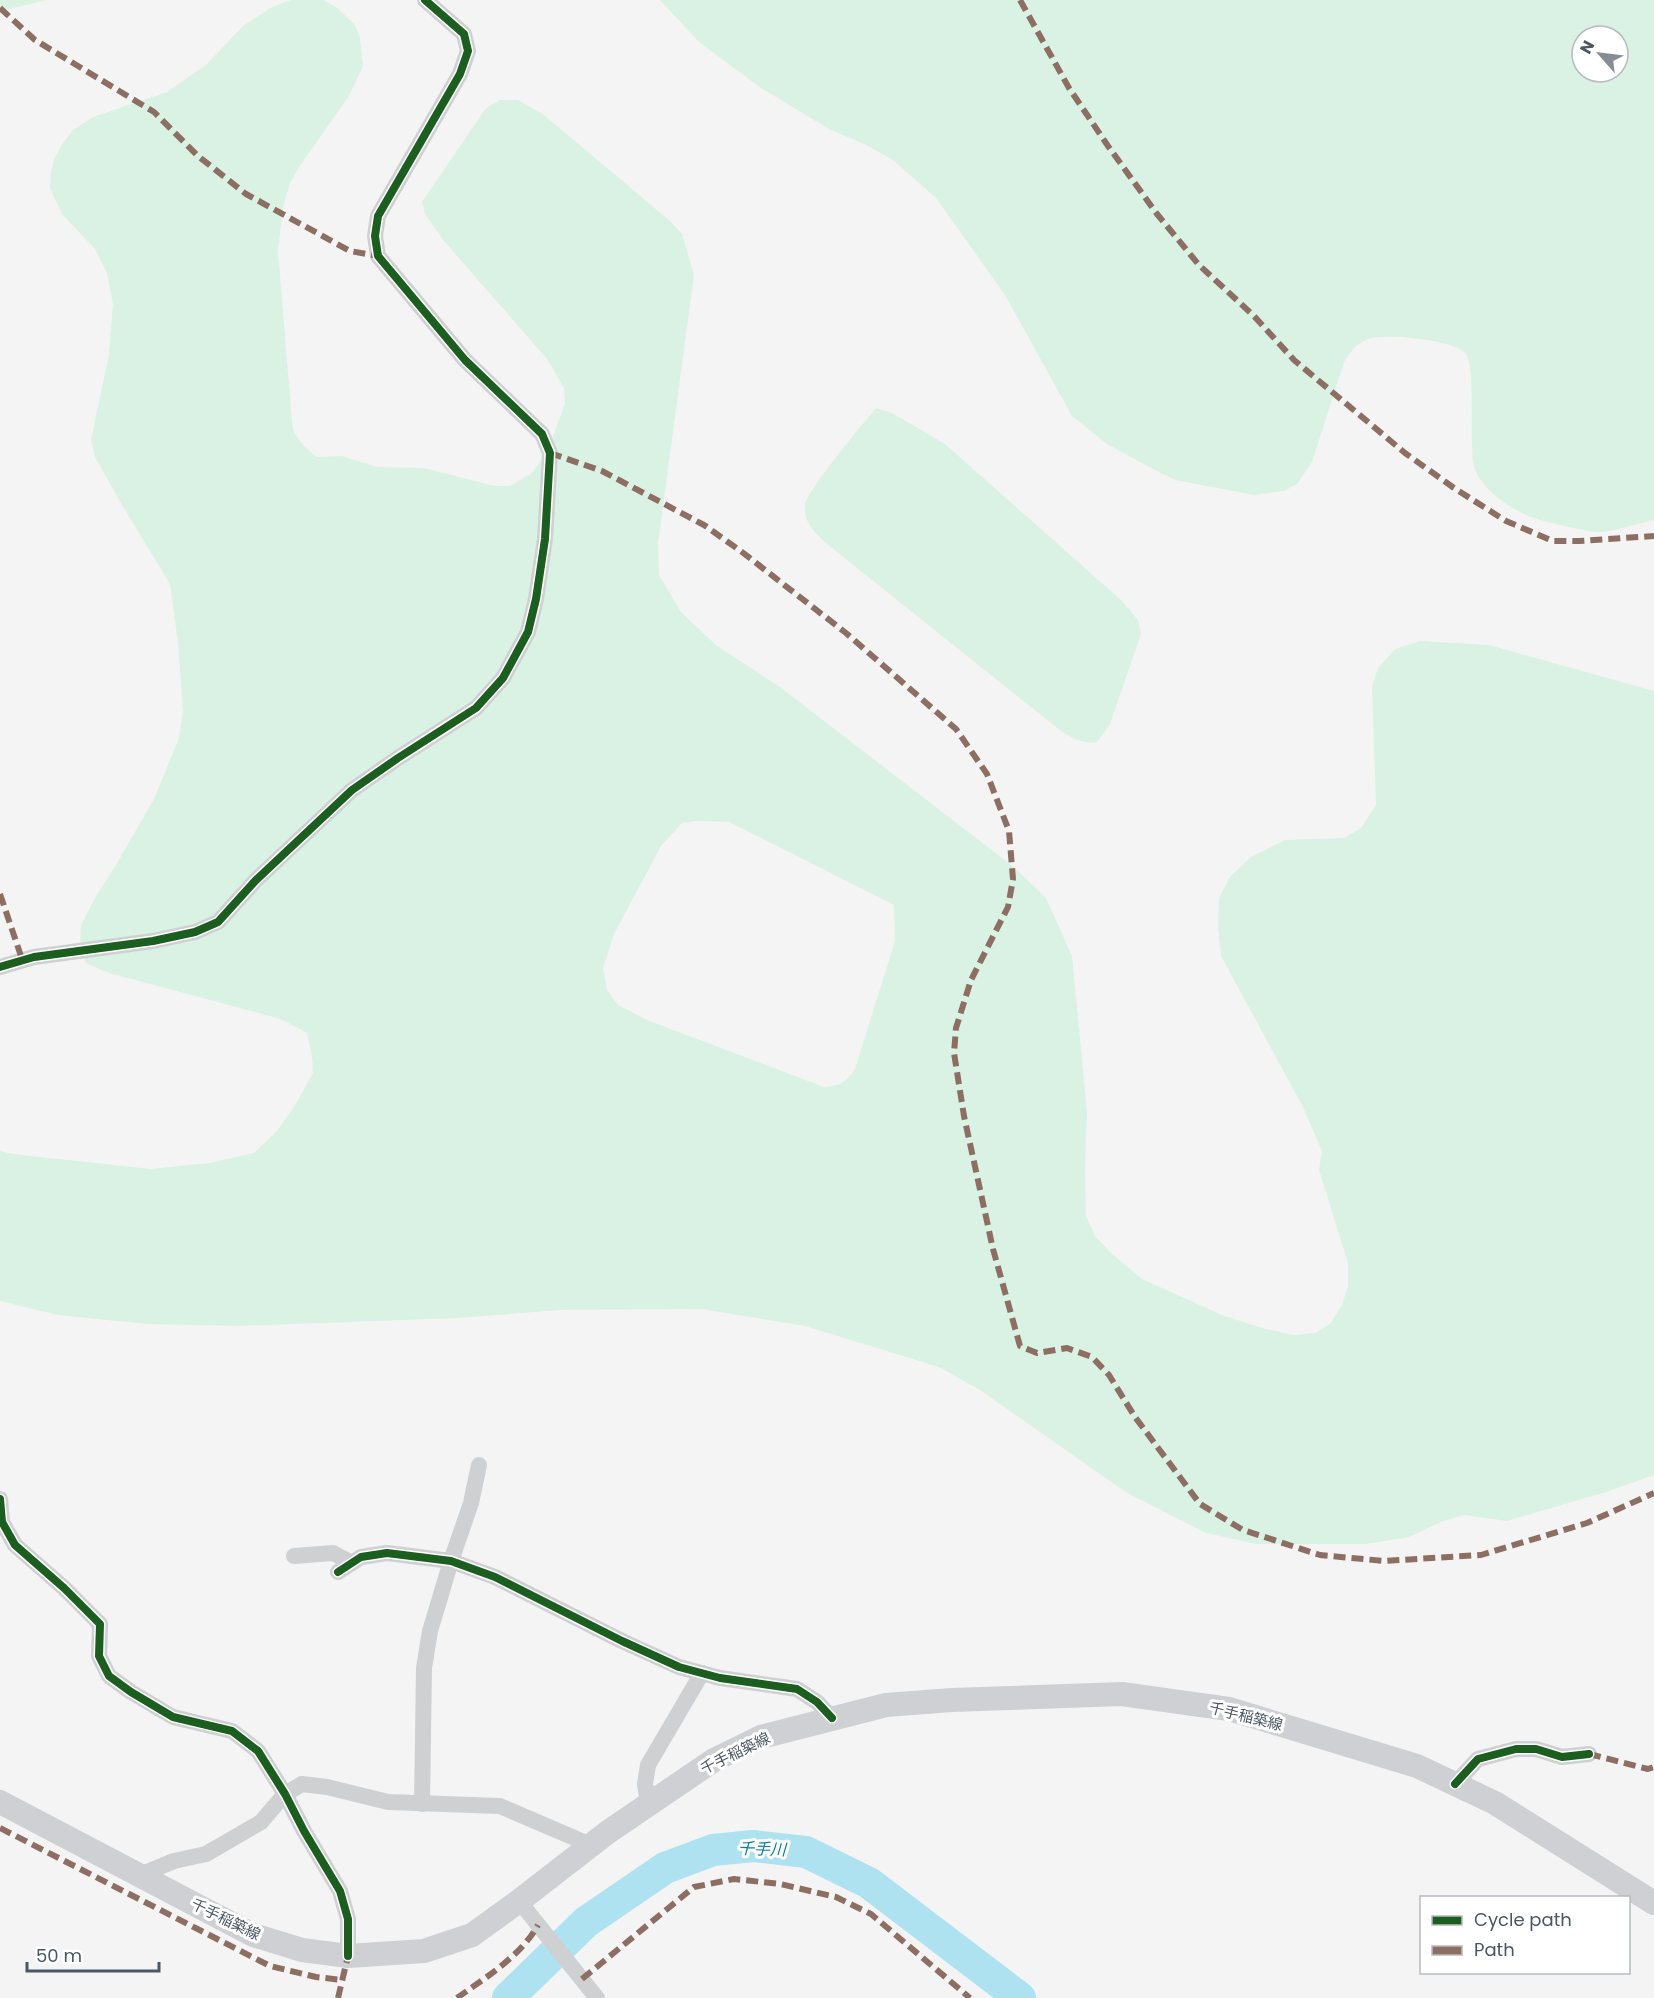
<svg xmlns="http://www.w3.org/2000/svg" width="1654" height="1998" font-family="Poppins,'Noto Sans JP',sans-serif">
	<rect width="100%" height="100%" fill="#f4f4f4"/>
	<g fill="#d9f2e3" fill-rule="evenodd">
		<polygon points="0,0 47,0 0,11"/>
		<path d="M291,0h32l13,7 19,18 5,13 3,28 -14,30 -50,71 -9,16 -7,24 -5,44 14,171 2,11 10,13 12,11 26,-1 35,11 47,1 70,18h16l22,-13 16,-22 17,-48 -1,-15 -17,-29 -103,-118 -19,-27 -3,-12 64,-94 14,-8h18l26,15 126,106 12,13 12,41 -36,268 1,32 22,37 36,34 63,41 235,181 31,30 26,58 15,156 -2,58 1,46 9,20 16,17 31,26 80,36 43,14 29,6 21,-2 15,-9 12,-19 6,-19v-23l-29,-93 3,-19 -20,-46 -81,-149 -3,-30 1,-28 11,-21 21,-20 34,-17 59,-2 17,-10 15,-23 -4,-118 6,-19 17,-19 26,-8 68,4 165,46v784l-51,18 -96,28 -43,-6 -21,6 -34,16 -43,7h-110l-50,-11 -79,-40 -147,-103 -41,-23 -134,-41 -103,-17 -142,1 -103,8 -220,8 -90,-2 -89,-9 -58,-14v-150l13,3 137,15 60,-6 44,-10 23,-22 17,-24 19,-34 -1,-17 -5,-23 -26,-14 -172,-46 -23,-10 -6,-16 1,-22 15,-29 17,-26 41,-71 25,-61 4,-27 -5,-68 -8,-59 -48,-79 -27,-48 -4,-17 18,-85 4,-51 -6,-31 -12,-24 -33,-35 -12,-26 1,-15 3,-14 9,-16 10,-13 20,-13 74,-25 39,-27 37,-39 29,-19zM696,821l33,1 165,83 1,36 -40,128c-9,13 -15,17 -31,18l-177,-67 -29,-15 -11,-15 -4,-22 11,-34 47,-88 21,-23z"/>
		<path d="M660,0h994v520c-14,3 -45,13 -58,12 -16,-2 -56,-11 -70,-17 -19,-9 -47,-28 -52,-49 -5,-24 2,-98 -8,-112 -9,-14 -85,-22 -100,-14 -10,4 -17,14 -22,22l-32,100 -15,22 -13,7 -30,4 -79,-15 -26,-13 -42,-23 -35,-28 -67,-121 -69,-97 -43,-38 -27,-15 -37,-16 -68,-41 -62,-46zM1582,36h36v36h-36z"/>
		<path d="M876,408l16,5 53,31 177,157 16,19 3,14 -31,90 -13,18c-14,2 -25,-4 -36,-11l-234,-187c-11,-10 -24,-22 -22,-39 2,-15 58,-81 71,-97z"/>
	</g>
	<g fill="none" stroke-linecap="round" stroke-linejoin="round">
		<polyline stroke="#aee2f0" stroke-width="32" points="508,1998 586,1922 665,1868 713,1850 753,1846 806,1852 869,1883 1020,1998"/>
		<g stroke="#ced0d2" stroke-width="16">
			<polyline points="0,967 34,957 153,941 195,932 218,922 256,880 352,790 398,758 476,708 503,678 528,632 536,599 545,539 550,453 542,434 465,360 378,256 375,236 378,216 460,74 468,51 464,34 425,0"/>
			<polyline points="0,1499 2,1522 15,1545 64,1588 100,1624 99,1656 109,1676 131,1692 173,1717 232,1731 258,1751 285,1794 304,1831 340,1891 348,1919 348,1956"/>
			<polyline points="294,1556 333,1553 352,1563"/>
			<polyline points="338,1572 361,1557 387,1553 451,1561 495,1577 622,1641 679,1667 720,1678 797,1689 817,1702 832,1718"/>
			<polyline points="1455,1784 1478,1759 1516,1749 1536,1749 1562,1757 1589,1754"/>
			<polyline points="422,1804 424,1668 430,1631 451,1561 471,1503 479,1465"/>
			<polyline points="648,1804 645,1784 648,1765 702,1673"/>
			<polyline points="140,1875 174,1861 206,1854 261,1822 285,1794 302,1784 327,1787 388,1802 500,1806 591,1845"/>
			<polyline points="519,1901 597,1998"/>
		</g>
		<polyline stroke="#ced0d4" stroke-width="24" points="0,1802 253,1935 302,1950 348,1956 424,1951 472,1935 519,1901 608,1832 714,1760 761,1737 886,1705 952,1700 1122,1694 1229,1709 1417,1766 1495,1803 1654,1903"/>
		<g stroke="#8d6e63" stroke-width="6" stroke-dasharray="12 6" stroke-linecap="butt">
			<polyline points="1020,0 1069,88 1108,146 1157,214 1199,265 1254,316 1294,360 1405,453 1454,488 1506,521 1553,541 1579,541 1654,536"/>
			<polyline points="0,8 35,40 154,112 198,156 246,194 350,251 378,256"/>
			<polyline points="550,453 602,471 704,525 742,552 846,633 956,729 987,774 1009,831 1013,879 1008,907 971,980 956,1028 954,1053 964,1116 993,1249 1020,1346 1037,1353 1067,1348 1092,1357 1109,1375 1135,1417 1200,1504 1243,1530 1320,1555 1384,1561 1481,1555 1587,1523 1654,1493"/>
			<polyline points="0,894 23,962"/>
			<polyline points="1589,1754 1648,1769 1654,1767"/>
			<polyline points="0,1828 270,1966 316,1977 342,1980"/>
			<polyline points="582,1979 694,1887 734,1879 780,1884 836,1897 871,1914 970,1998"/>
			<polyline points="338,1998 348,1956"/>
			<path d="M457,1998c29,-21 63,-41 81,-73"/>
		</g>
		<defs>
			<g id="cycleway">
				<polyline points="0,967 34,957 153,941 195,932 218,922 256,880 352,790 398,758 476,708 503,678 528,632 536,599 545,539 550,453 542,434 465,360 378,256 375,236 378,216 460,74 468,51 464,34 425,0"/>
				<polyline points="0,1499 2,1522 15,1545 64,1588 100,1624 99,1656 109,1676 131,1692 173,1717 232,1731 258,1751 285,1794 304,1831 340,1891 348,1919 348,1956"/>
				<polyline points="338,1572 361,1557 387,1553 451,1561 495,1577 622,1641 679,1667 720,1678 797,1689 817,1702 832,1718"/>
				<polyline points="1455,1784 1478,1759 1516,1749 1536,1749 1562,1757 1589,1754"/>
			</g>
		</defs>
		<use href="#cycleway" stroke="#fff" stroke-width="11"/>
		<use href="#cycleway" stroke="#1b5e20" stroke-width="8"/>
	</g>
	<g text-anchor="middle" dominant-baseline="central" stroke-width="6" stroke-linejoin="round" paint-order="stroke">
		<g font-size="15" fill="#4a5661" stroke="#fff">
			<text transform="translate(1246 1716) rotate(14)">千手稲築線</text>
			<text transform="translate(735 1753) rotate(-26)">千手稲築線</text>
			<text transform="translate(226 1919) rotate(26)">千手稲築線</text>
		</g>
		<g font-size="16" font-style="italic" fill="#0c7c9b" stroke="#fff">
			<text transform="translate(762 1849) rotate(2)">千手川</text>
		</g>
	</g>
	<rect x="1420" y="1896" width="210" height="78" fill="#ffffff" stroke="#b7bbc0" stroke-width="1.5"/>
	<rect x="1432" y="1916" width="30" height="9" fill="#1b5e20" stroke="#b7bbc0" stroke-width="1.5"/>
	<text x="1474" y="1926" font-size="18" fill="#4a5661">Cycle path</text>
	<rect x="1432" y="1946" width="30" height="9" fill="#8d6e63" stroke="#b7bbc0" stroke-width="1.5"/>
	<text x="1474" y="1956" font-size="18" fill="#4a5661">Path</text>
	<g transform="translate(1600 54) rotate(298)"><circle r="28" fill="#ffffff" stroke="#b7bbc0" stroke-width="1.5"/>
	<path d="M0-4.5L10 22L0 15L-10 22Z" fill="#868d94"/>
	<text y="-9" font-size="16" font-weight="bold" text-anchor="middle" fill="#4a5661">N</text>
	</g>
	<path d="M27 1962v9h132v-9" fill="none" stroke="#4a5661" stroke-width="3"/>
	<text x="36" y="1962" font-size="18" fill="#4a5661" stroke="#ffffff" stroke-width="4.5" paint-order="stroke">50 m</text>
</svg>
